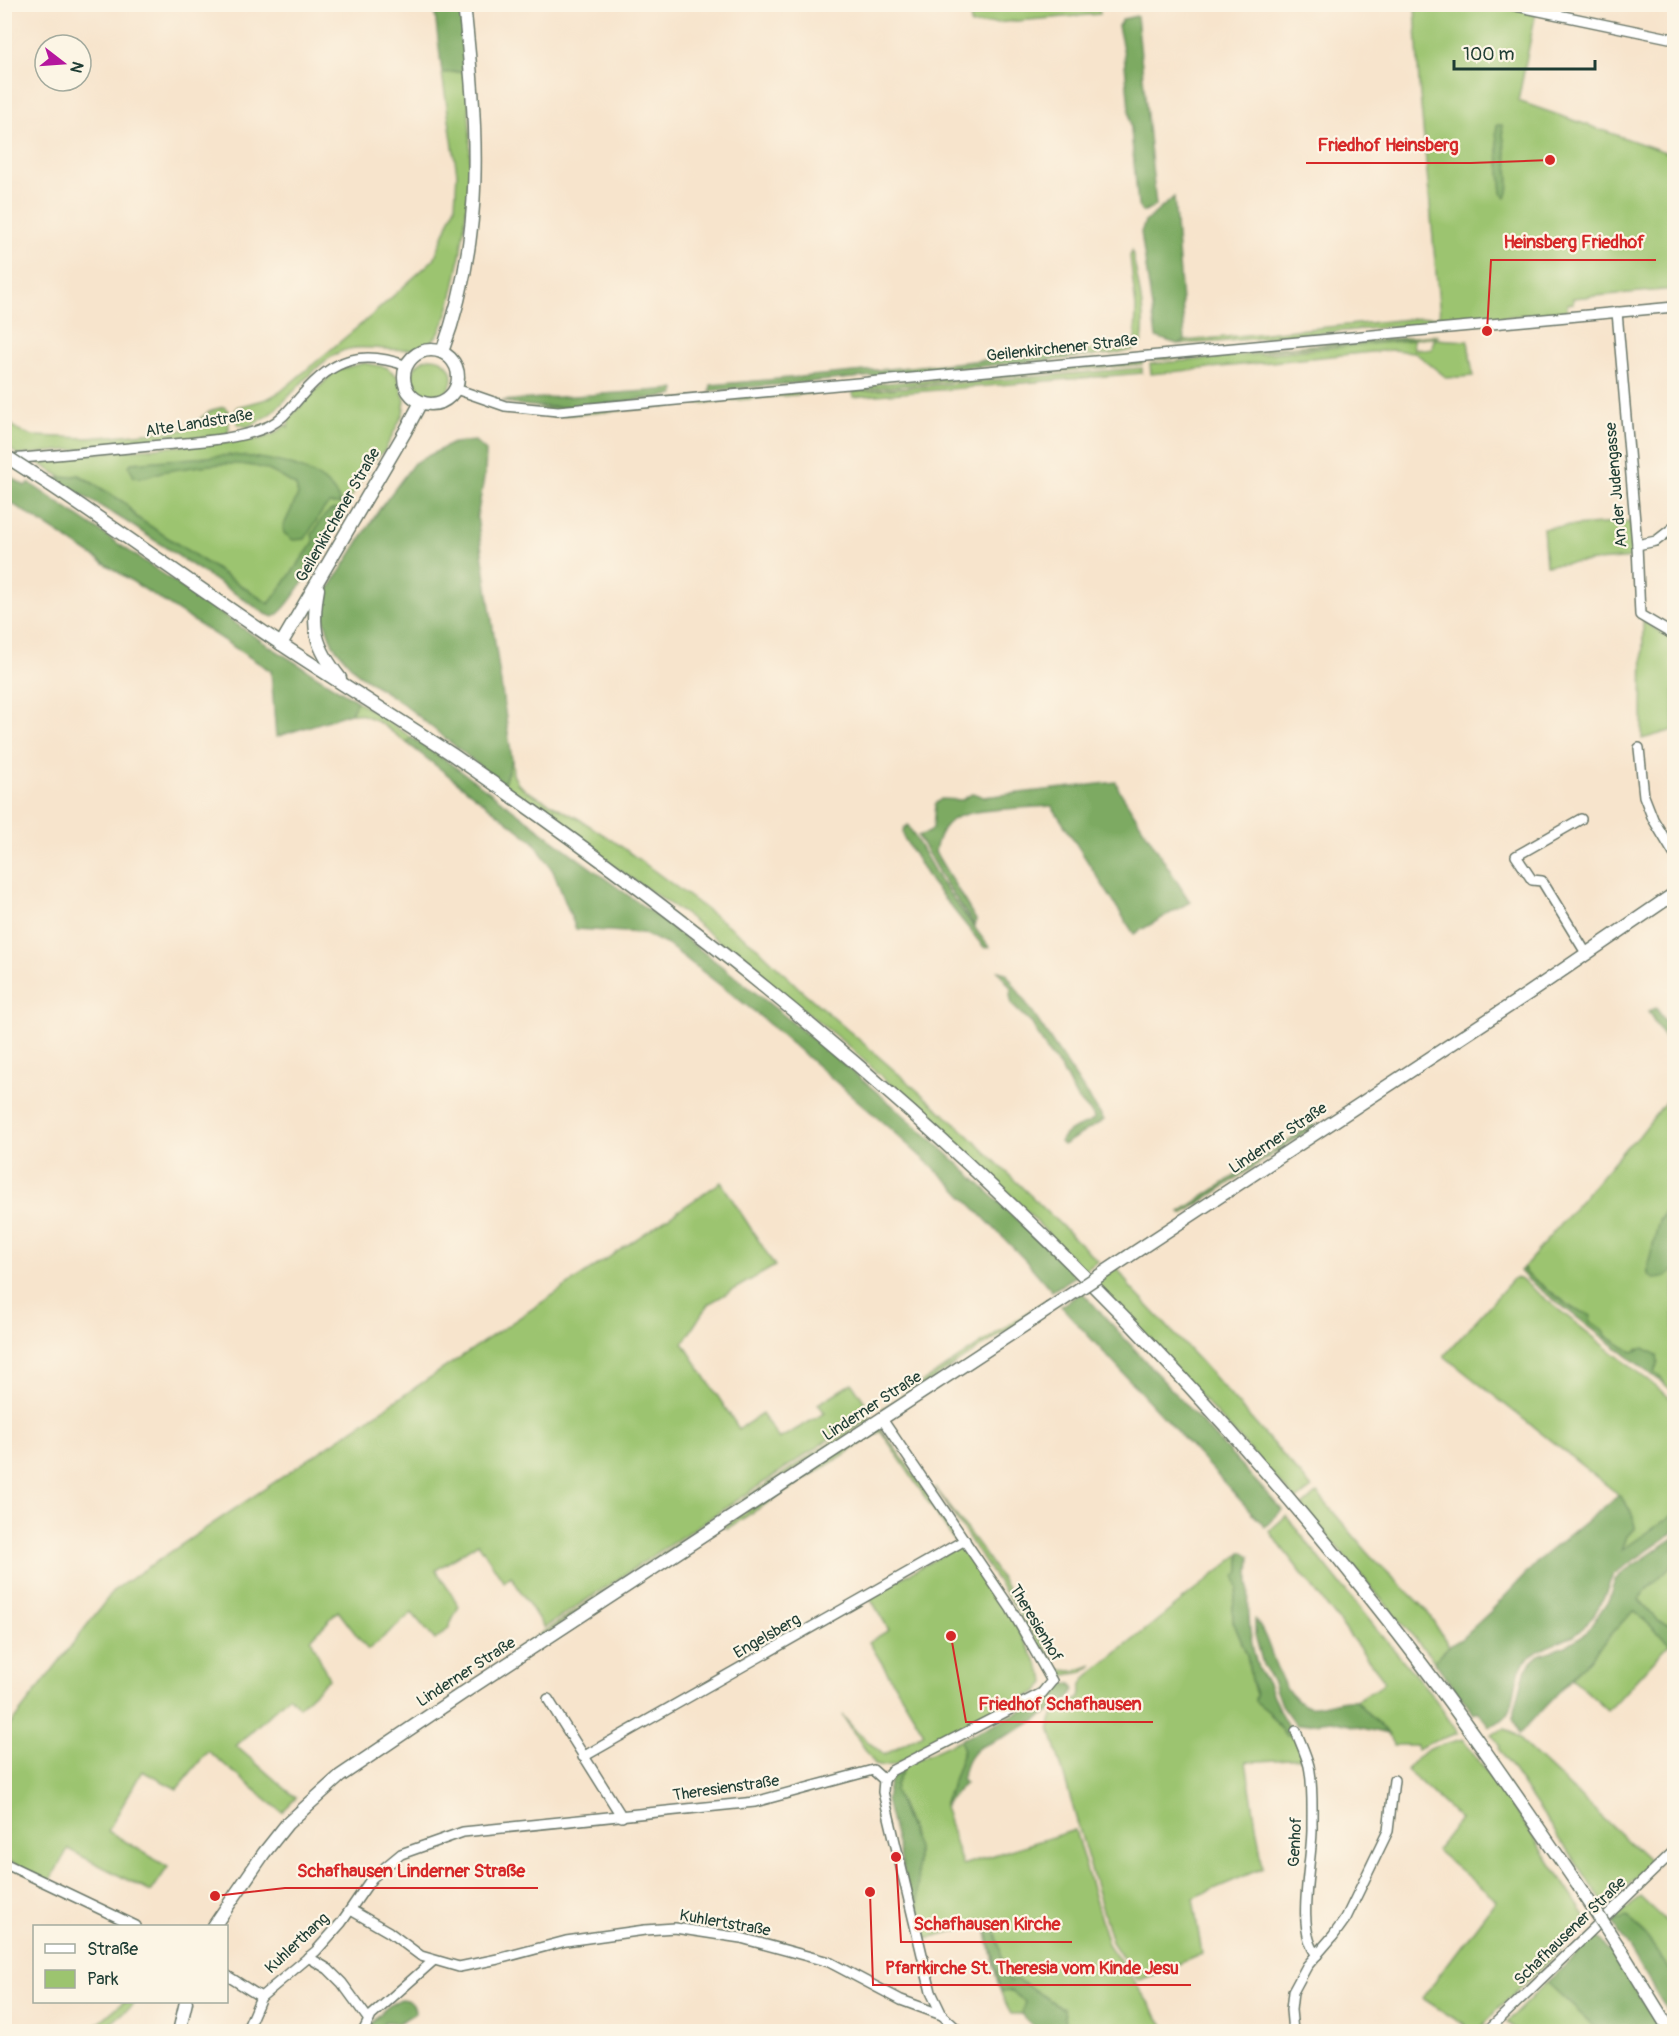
<svg xmlns="http://www.w3.org/2000/svg" width="1679" height="2036" font-family="Pangolin,sans-serif">
	<rect width="100%" height="100%" fill="#fcf5e5"/>
	<filter id="ink" filterUnits="userSpaceOnUse"><feTurbulence type="fractalNoise" baseFrequency=".0167" numOctaves="2"/><feDisplacementMap in="SourceGraphic" scale="12" xChannelSelector="R" yChannelSelector="G"/><feConvolveMatrix kernelMatrix="1 2 1 2 8 2 1 2 1" color-interpolation-filters="sRGB"/></filter>
	<filter id="wash" filterUnits="userSpaceOnUse"><feTurbulence type="fractalNoise" baseFrequency=".008" numOctaves="4" result="noise"/><feDisplacementMap in="SourceGraphic" scale="24" xChannelSelector="R" yChannelSelector="G"/><feGaussianBlur stdDeviation="1.35" result="paint"/><feColorMatrix in="noise" values="0 0 0 0 0 0 0 0 0 0 0 0 0 0 0 0 0 1.4 0 .05"/><feComposite in="paint" operator="in"/></filter>
	<g filter="url(#wash)">
		<rect width="100%" height="100%" fill="#f7e4cc"/>
		<g fill="#9cc46f" stroke="#5e8052" stroke-width="1.5">
			<polygon points="970,5 1094,5 1099,9 1100,14 971,25"/>
			<polygon points="1415,5 1498,5 1536,12 1518,101 1674,155 1674,289 1573,298 1573,303 1567,304 1567,310 1563,312 1216,342 1177,344 1185,341 1440,316 1419,84"/>
			<path d="M467,71c1,28 4,57 3,86 0,35 -13,159 -36,182 -24,23 -68,-1 -96,14 -36,19 -53,60 -91,74l-9,-3 -4,-9 3,-8 30,-8 13,-7 91,-76 63,-57 21,-53 2,-33 -15,-100z"/>
			<path d="M1132,251c3,17 19,83 7,95 -8,8 -43,9 -55,11l2,-6 49,-8 1,-35 -6,-52z"/>
			<polygon points="1437,335 1437,337 1152,360 1151,358"/>
			<polygon points="1434,339 1468,341 1473,376 1447,378 1414,352 1392,350 1151,374 1150,364 1413,340 1414,349 1432,349"/>
			<circle cx="432" cy="378" r="20"/>
			<polygon points="1142,361 1142,364 853,390 853,386"/>
			<polygon points="364,363 386,367 398,377 405,400 403,414 385,450 372,462 344,509 269,604 136,517 125,503 80,475 63,478 37,462 30,462 25,459 260,439 274,434 286,425 288,427 289,418 336,370"/>
			<polygon points="1142,368 1142,373 853,397 853,392"/>
			<polygon points="848,387 848,390 593,413 555,416 515,413 516,411"/>
			<path d="M224,407l4,3 1,20 -3,5 -208,20 -13,-11v-25l14,12 14,5 55,2 94,-8c18,-5 20,-20 42,-23z"/>
			<polygon points="1631,522 1634,558 1546,565 1543,528"/>
			<polygon points="1643,621 1674,640 1674,730 1642,739"/>
			<path d="M357,701l54,36 -4,6c-17,-12 -35,-30 -56,-30z"/>
			<polygon points="512,760 513,774 518,784 527,791 579,819 618,844 757,947 800,989 863,1043 967,1134 1098,1261 1084,1271 1003,1187 846,1044 689,917 619,870 503,785"/>
			<polygon points="1674,1091 1674,1197 1659,1221 1648,1265 1648,1274 1663,1278 1674,1270 1674,1392 1664,1384 1664,1382 1654,1372 1658,1362 1638,1349 1632,1353 1606,1336 1605,1332 1526,1273 1523,1268 1627,1146 1639,1136"/>
			<polygon points="721,1182 775,1266 708,1304 683,1343 739,1429 762,1414 779,1439 825,1413 818,1404 852,1383 870,1410 834,1436 544,1628 511,1576 504,1582 478,1543 436,1570 459,1606 448,1629 435,1640 412,1613 368,1650 338,1611 311,1639 329,1679 299,1707 289,1696 236,1746 296,1798 282,1812 208,1751 177,1789 142,1771 108,1831 168,1867 151,1892 68,1849 49,1882 5,1859 4,1733 114,1590"/>
			<polygon points="1117,1267 1130,1287 1200,1361 1312,1488 1296,1500 1095,1282"/>
			<path d="M1514,1278l6,1 154,122v113l-52,37 5,-15 8,-7c-1,-15 -7,-23 -16,-34l-175,-139z"/>
			<polygon points="1048,1299 1049,1302 885,1411 882,1409"/>
			<polygon points="870,1416 869,1421 718,1520 716,1518"/>
			<polygon points="875,1426 882,1430 959,1537 955,1542 881,1431 728,1528 723,1527"/>
			<polygon points="935,1487 982,1550 1042,1641 1058,1670 1075,1671 1093,1665 1084,1672 1060,1676 1055,1673 1051,1662"/>
			<polygon points="1317,1493 1370,1555 1426,1610 1449,1646 1434,1661 1302,1506"/>
			<polygon points="1286,1516 1374,1626 1433,1696 1458,1733 1429,1743 1417,1750 1416,1745 1394,1745 1388,1734 1355,1700 1377,1689 1385,1681 1269,1531"/>
			<polygon points="713,1520 714,1523 518,1652 516,1650"/>
			<polygon points="964,1543 1017,1627 1044,1676 1045,1683 1037,1692 894,1765 883,1766 875,1764 842,1715 857,1732 884,1755 924,1733 869,1642 889,1630 869,1596"/>
			<path d="M1240,1554v17l-5,6 3,12 -5,17v15l14,34 4,25 5,14 -1,7 14,11 11,17 14,5 9,24 -57,4 17,106 -70,30 9,56 -64,27 -26,-39 -62,-214c0,-18 15,-21 30,-30l2,-14 6,-8z"/>
			<polygon points="1674,1563 1674,1626 1657,1620 1639,1600 1646,1590"/>
			<polygon points="1633,1610 1670,1643 1608,1711 1572,1678"/>
			<polygon points="1505,1729 1510,1731 1651,1863 1606,1907 1498,1748 1500,1746 1492,1734"/>
			<path d="M1463,1739l62,85 64,98 -114,110 -53,-34 74,-98 -60,-50 24,-31 -53,-49c14,-22 32,-25 56,-31z"/>
			<path d="M960,1740l4,10 -20,56 18,59 113,-35 33,114 60,87h-130l-17,-17h-10c-16,-26 -19,-61 -26,-91l-58,15 -9,-35 -5,-68 -18,-44 1,-6 9,-20z"/>
			<polygon points="1640,1897 1674,1929 1674,1980 1642,1931 1613,1922"/>
			<polygon points="1547,1982 1599,2031 1518,2031 1507,2022"/>
			<polygon points="123,2002 136,2002 102,2031 89,2031"/>
		</g>
		<g fill="#7daa62" stroke="#4e744b" stroke-width="1.5">
			<polygon points="434,5 460,5 467,71 442,73"/>
			<polygon points="1137,16 1156,206 1142,212 1138,206 1124,54 1118,26 1123,19"/>
			<path d="M1497,125h5c1,18 12,58 4,73l-4,-5 -6,-61z"/>
			<polygon points="1174,197 1185,341 1177,344 1156,337 1141,232 1145,222"/>
			<polygon points="1086,351 1084,357 710,391 711,385"/>
			<path d="M675,389l-1,6c-53,6 -122,20 -173,6z"/>
			<polygon points="475,441 486,451 485,473 477,517 512,760 503,785 402,703 358,674 333,645 323,617 328,590 379,510 414,463 453,443"/>
			<path d="M231,455c37,3 95,10 110,49h-12l-6,6 -18,29 -12,1 -9,-7 -1,-6 15,-32 -2,-9c-9,-6 -19,-12 -28,-16 -32,-12 -71,-3 -103,1 -11,2 -20,9 -31,6l-5,-11 2,-3z"/>
			<polygon points="5,473 25,486 29,483 269,646 357,701 351,713 276,737 271,671 5,499"/>
			<path d="M79,475l46,28 11,14 133,87 45,-62 -2,-7c8,-12 14,-30 32,-26 -14,23 -50,99 -71,108l-7,-3 -139,-92 -72,-43z"/>
			<path d="M411,737c61,39 117,85 176,128 118,86 234,177 344,274 50,45 97,91 145,137l-24,15 -26,-30 -77,-79 -62,-56 -132,-114 -87,-67 -26,-12 -66,-4 -23,-58 -19,-29 -127,-99z"/>
			<path d="M1116,782l3,8 71,112 -56,32 -82,-128c-23,2 -83,2 -100,14 -11,8 -15,20 -17,32l41,68 -1,6 -33,-48 -24,-42 11,-4 4,-4 2,-24 6,-5 21,1 11,-7 10,4z"/>
			<polygon points="908,825 940,881 989,947 985,948 982,945 931,882 904,838 903,830"/>
			<path d="M998,971l8,2 98,147 -41,25 -3,-3c8,-16 23,-14 34,-23l-1,-4 -17,-18 -14,-27 -15,-19 -15,-27 -20,-19 -2,-10 1,-7z"/>
			<polygon points="1656,1008 1674,1033 1674,1054 1648,1011"/>
			<polygon points="1313,1124 1315,1126 1183,1214 1180,1212"/>
			<polygon points="1674,1197 1674,1270 1663,1278 1654,1279 1648,1274 1648,1265 1659,1221"/>
			<path d="M1523,1268l3,5 47,36c6,3 14,3 18,7l-1,5 15,11 1,4 26,16 12,-4 13,7 1,7 -4,10 7,5 3,7 -136,-104 -8,-9z"/>
			<polygon points="1082,1292 1282,1510 1265,1527 1061,1306"/>
			<path d="M1619,1495c9,11 15,19 16,34l-8,7 -5,14 52,-36v18l-60,42c-5,7 -4,9 -7,16 -7,16 -18,35 -33,45 -16,10 -42,13 -52,31 -13,23 0,51 -33,60l-11,-15 -4,3 -40,-53 15,-15 12,-7 29,-27 52,-55z"/>
			<polygon points="1674,1538 1674,1563 1646,1590 1639,1600 1657,1620 1674,1626 1674,1647 1633,1610 1572,1678 1519,1734 1513,1718 1525,1671 1532,1661 1539,1655 1566,1646 1586,1633 1609,1599 1615,1580 1626,1570"/>
			<path d="M1243,1552l7,4c-2,37 -4,76 8,112 2,6 7,10 10,16 8,18 13,34 26,50l-8,2 -17,-24 -14,-11 1,-7 -5,-14 -4,-25 -14,-34v-15l5,-17 -3,-12 5,-6v-17z"/>
			<path d="M1255,1620c20,22 20,77 54,86 11,2 32,-8 46,-6l33,34 -56,-13 -36,4 -15,-20 -8,-22 -10,-18 -8,-30z"/>
			<path d="M1060,1683l12,1 3,5c-5,17 -76,51 -95,58 -12,9 -15,18 -18,33l3,3 -21,23 20,-56 -4,-10 72,-34 22,-20z"/>
			<path d="M905,1765l-9,20 -1,6 22,57 1,55 9,35 -6,1 -35,-139c2,-17 5,-26 19,-35z"/>
			<path d="M1627,1918c14,7 40,46 46,61 4,9 2,32 1,43l-61,-100z"/>
			<polygon points="985,1923 995,1928 1006,1974 1010,1981 1017,1979 1064,2009 1067,2031 1038,2031 1021,2014 1025,2002 1012,1991 1001,1992"/>
			<polygon points="1597,1936 1608,1950 1612,1951 1661,2031 1599,2031 1547,1982"/>
			<path d="M401,1999c9,1 14,5 14,14l-16,10 -15,-1 -2,9 -16,1c9,-15 19,-26 35,-33z"/>
		</g>
	</g>
	<g filter="url(#ink)">
		<g fill="none" stroke-linecap="round" stroke-linejoin="round">
			<defs>
				<g id="minor">
					<polyline points="1506,4 1674,39"/>
					<polyline points="1617,312 1637,545 1640,615 1674,635"/>
					<polyline points="456,389 505,406 558,411 1674,307"/>
					<path d="M10,459c50,-4 100,-9 151,-14 31,-3 79,-5 108,-19 14,-7 23,-20 33,-31 31,-36 59,-46 105,-29"/>
					<polyline points="1637,545 1656,541 1674,527"/>
					<polyline points="1639,748 1644,796 1653,819 1674,854"/>
					<polyline points="1581,819 1516,856 1532,880 1542,881 1586,953"/>
					<polyline points="882,1419 1011,1609 1052,1681 1042,1693 891,1771 884,1780"/>
					<polyline points="548,1699 622,1817"/>
					<path d="M1296,1731c4,11 10,23 13,35 4,19 3,41 3,60 1,34 -18,102 5,129"/>
					<polyline points="583,1757 965,1540"/>
					<polyline points="4,1863 136,1926"/>
					<polyline points="351,1910 389,1932 421,1956 459,1967 498,1959 566,1941 645,1930 675,1928 741,1938 829,1962 901,2000 942,2015 960,2032"/>
					<polyline points="308,1957 328,1969 342,1983 369,2020"/>
					<polyline points="226,1975 261,1997 316,1951 341,1923 372,1878 401,1854 463,1832 755,1802 873,1770 884,1780 883,1792 931,1992 942,2015"/>
					<polyline points="246,2032 261,1997"/>
					<polyline points="363,2032 371,2016 433,1961"/>
					<polyline points="1293,2032 1291,2010 1293,1992 1307,1966 1333,1936 1346,1918 1388,1831 1394,1780"/>
					<polyline points="1486,2032 1674,1851"/>
				</g>
				<g id="major">
					<circle cx="431" cy="377" r="27"/>
					<path d="M442,352c44,-118 35,-225 22,-348"/>
					<path d="M49,484c79,53 156,109 235,162 56,37 113,72 169,109 107,74 213,151 314,234 224,183 430,389 609,616 75,94 142,193 210,292"/>
					<path d="M318,589c-7,39 -3,58 22,89"/>
					<polyline points="281,644 405,432 421,402"/>
					<polyline points="1129,1256 1529,993 1674,894"/>
					<polyline points="214,1926 264,1853 287,1824 340,1776 460,1695 1049,1309"/>
					<polyline points="1618,1946 1671,2032"/>
					<polyline points="179,2032 186,2002"/>
				</g>
			</defs>
			<use href="#minor" stroke="#6b7769" stroke-width="12"/>
			<use href="#major" stroke="#6b7769" stroke-width="15"/>
			<use href="#minor" stroke="#fff" stroke-width="9"/>
			<use href="#major" stroke="#fff" stroke-width="12"/>
			<defs>
				<g id="major-bridge">
					<polyline points="4,455 49,484"/>
					<polyline points="1049,1309 1129,1256"/>
					<polyline points="1586,1897 1618,1946"/>
				</g>
			</defs>
			<use href="#major-bridge" stroke="#6b7769" stroke-width="15" stroke-linecap="butt"/>
			<use href="#major-bridge" stroke="#fff" stroke-width="12"/>
		</g>
	</g>
	<g text-anchor="middle" dominant-baseline="central" stroke-width="4.5" stroke-linejoin="round" paint-order="stroke">
		<g font-size="16" fill="#1f3d34" stroke="#fcf5e5">
			<text transform="translate(1062 348) rotate(-6)">Geilenkirchener Straße</text>
			<text transform="translate(199 423) rotate(-9)">Alte Landstraße</text>
			<text transform="translate(1616 485) rotate(-95)">An der Judengasse</text>
			<text transform="translate(338 515) rotate(-60)">Geilenkirchener Straße</text>
			<text transform="translate(1278 1138) rotate(-34)">Linderner Straße</text>
			<text transform="translate(872 1406) rotate(-33)">Linderner Straße</text>
			<text transform="translate(1036 1623) rotate(59)">Theresienhof</text>
			<text transform="translate(767 1636) rotate(-30)">Engelsberg</text>
			<text transform="translate(466 1672) rotate(-33)">Linderner Straße</text>
			<text transform="translate(726 1788) rotate(-8)">Theresienstraße</text>
			<text transform="translate(1295 1842) rotate(-87)">Genhof</text>
			<text transform="translate(725 1923) rotate(10)">Kuhlertstraße</text>
			<text transform="translate(1570 1931) rotate(-44)">Schafhausener Straße</text>
			<text transform="translate(297 1943) rotate(-43)">Kuhlerthang</text>
		</g>
	</g>
	<path fill="none" stroke="#d62828" stroke-width="2" d="M1550 160L1471 163H1306M1487 331L1491 260H1656M951 1636L966 1722H1153M215 1896L285 1888H538M896 1857L901 1942H1072M870 1892L873 1985H1191"/>
	<g fill="#d62828" stroke="#fcf5e5" stroke-width="2">
		<circle cx="1550" cy="160" r="6"/>
		<circle cx="1487" cy="331" r="6"/>
		<circle cx="951" cy="1636" r="6"/>
		<circle cx="215" cy="1896" r="6"/>
		<circle cx="896" cy="1857" r="6"/>
		<circle cx="870" cy="1892" r="6"/>
	</g>
	<g font-size="18" text-anchor="middle" font-weight="bold" fill="#d62828" stroke="#fcf5e5" stroke-width="4.5" stroke-linejoin="round" paint-order="stroke">
		<text x="1388" y="151">Friedhof Heinsberg</text>
		<text x="1574" y="248">Heinsberg Friedhof</text>
		<text x="1060" y="1710">Friedhof Schafhausen</text>
		<text x="411" y="1877">Schafhausen Linderner Straße</text>
		<text x="987" y="1930">Schafhausen Kirche</text>
		<text x="1032" y="1974">Pfarrkirche St. Theresia vom Kinde Jesu</text>
	</g>
	<rect width="1679" height="2036" fill="none" stroke="#fcf5e5" stroke-width="24"/>
	<rect x="33" y="1925" width="195" height="78" fill="#fcf5e5" stroke="#a4ab9e" stroke-width="1.5"/>
	<rect x="45" y="1944" width="30" height="9" fill="#ffffff" stroke="#a4ab9e" stroke-width="1.5"/>
	<text x="87" y="1955" font-size="18" fill="#1f3d34">Straße</text>
	<rect x="45" y="1970" width="30" height="18" fill="#9cc46f" stroke="#a4ab9e" stroke-width="1.5"/>
	<text x="87" y="1985" font-size="18" fill="#1f3d34">Park</text>
	<g transform="translate(63 63) rotate(107)"><circle r="28" fill="#fcf5e5" stroke="#a4ab9e" stroke-width="1.5"/>
	<path d="M0-4.5L10 22L0 15L-10 22Z" fill="#b5179e"/>
	<text y="-9" font-size="16" font-weight="bold" text-anchor="middle" fill="#1f3d34">N</text>
	</g>
	<path d="M1454 60v9h141v-9" fill="none" stroke="#1f3d34" stroke-width="3"/>
	<text x="1463" y="60" font-size="18" fill="#1f3d34" stroke="#fcf5e5" stroke-width="4.5" paint-order="stroke">100 m</text>
</svg>
